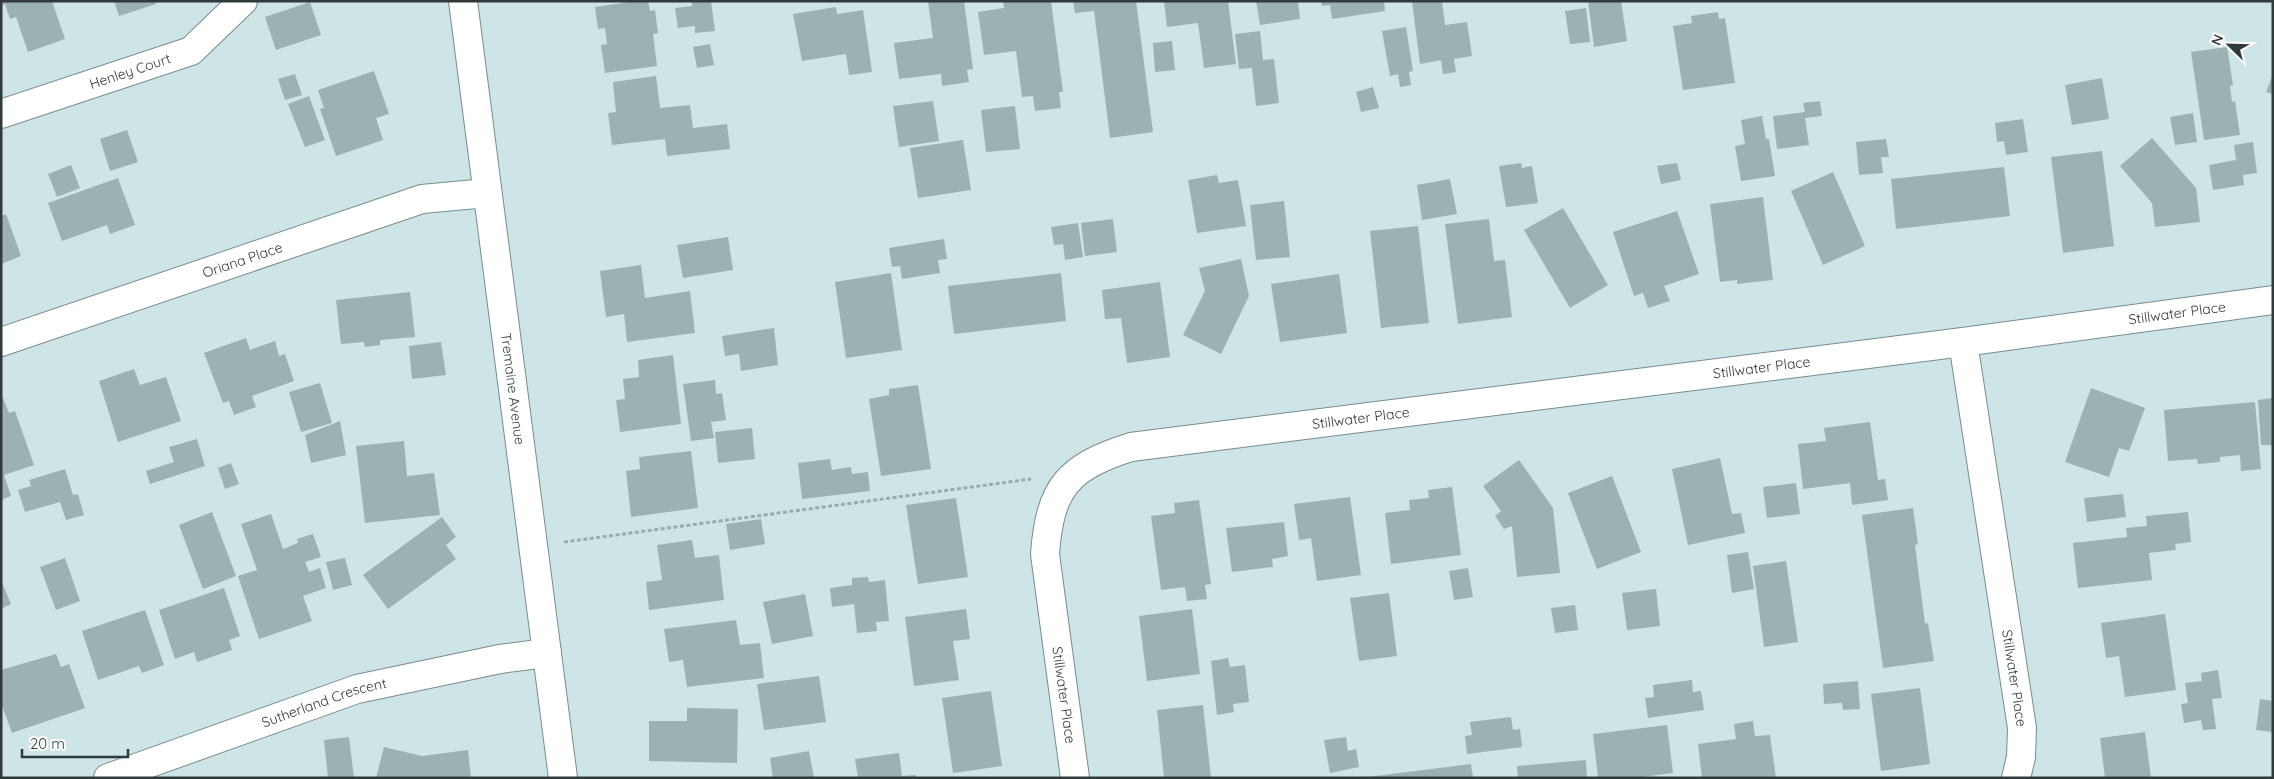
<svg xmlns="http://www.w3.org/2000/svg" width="2274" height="779" font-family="Quicksand,sans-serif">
	<rect width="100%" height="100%" fill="#cee5e7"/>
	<g fill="#9cb1b4">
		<polygon points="1,1 52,1 65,39 28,52 16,17 10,19 5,4 1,5"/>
		<polygon points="114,1 155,1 156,4 119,16"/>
		<polygon points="635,1 648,1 650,11 655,10 658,33 653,34 657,66 605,73 601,45 607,44 605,28 598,29 595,7"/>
		<polygon points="692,1 711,1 715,31 695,33 695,26 678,28 675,8 692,6"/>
		<polygon points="928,1 964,1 973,69 967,70 969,82 942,86 941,74 899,79 894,43 933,38"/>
		<polygon points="1003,1 1051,1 1063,92 1059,92 1061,108 1035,111 1033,96 1022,97 1016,51 984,55 978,12 1004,8"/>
		<polygon points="1073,1 1136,1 1153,132 1110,138 1094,11 1075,13"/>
		<polygon points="1164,1 1228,1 1236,64 1204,68 1198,23 1167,27"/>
		<polygon points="1256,1 1298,1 1300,19 1260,25"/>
		<polygon points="1321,1 1384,1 1385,11 1332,19 1330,5 1322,6"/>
		<polygon points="1412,1 1442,1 1445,25 1467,22 1472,56 1454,59 1456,72 1443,74 1441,60 1420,64"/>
		<polygon points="1588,1 1621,1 1627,41 1594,47"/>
		<polygon points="310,2 321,35 276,50 265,17"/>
		<polygon points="836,7 837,14 863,10 872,72 849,75 846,54 802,61 793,14"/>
		<polygon points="1586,8 1590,42 1570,44 1565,11"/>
		<polygon points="1718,12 1719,19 1725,18 1735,83 1683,90 1673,26 1692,23 1691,16"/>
		<polygon points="1406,27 1413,71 1409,72 1411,85 1400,87 1398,74 1390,76 1382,31"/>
		<polygon points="1260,31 1263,60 1274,59 1279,103 1256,106 1252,68 1239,69 1235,34"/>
		<polygon points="1172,41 1175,70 1155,72 1153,43"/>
		<polygon points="710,44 714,65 697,68 693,47"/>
		<polygon points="2227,47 2233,85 2230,86 2232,102 2235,101 2240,135 2204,140 2191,52"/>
		<polygon points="374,71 389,114 376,118 383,140 336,156 320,109 324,108 318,90"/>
		<polygon points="295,74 302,95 285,100 278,79"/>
		<polygon points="2273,74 2273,94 2266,92"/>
		<polygon points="656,76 660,108 690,105 693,128 727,124 730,149 667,156 665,139 612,145 608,113 616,112 613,82"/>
		<polygon points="2102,78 2109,119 2072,125 2065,85"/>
		<polygon points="1373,87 1379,108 1361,112 1356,92"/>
		<polygon points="309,96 325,140 305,147 288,104"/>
		<polygon points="933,101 939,141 899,147 893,106"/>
		<polygon points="1820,101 1822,116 1805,118 1809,145 1777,149 1773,116 1805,112 1803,103"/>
		<polygon points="1015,106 1020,149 986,152 981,110"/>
		<polygon points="2193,113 2197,142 2175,145 2170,117"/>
		<polygon points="1762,116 1766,139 1769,139 1775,176 1741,181 1735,146 1745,144 1741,120"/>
		<polygon points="2023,119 2028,152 2006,155 2004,141 1997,142 1995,123"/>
		<polygon points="127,130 138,162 110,171 100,139"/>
		<polygon points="2152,138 2196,188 2200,222 2155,227 2152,203 2120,166"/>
		<polygon points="1886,139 1889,157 1881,157 1883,173 1859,175 1856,142"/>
		<polygon points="963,140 971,190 918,198 910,148"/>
		<polygon points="2253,142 2257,173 2243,175 2244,185 2213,190 2209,165 2236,160 2234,145"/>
		<polygon points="2102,151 2114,246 2063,253 2051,157"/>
		<polygon points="1521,163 1522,168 1532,166 1538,203 1506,207 1499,166"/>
		<polygon points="1677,163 1681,180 1661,184 1657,166"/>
		<polygon points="71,165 80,188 57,197 48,174"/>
		<polygon points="2004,167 2010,216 1896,229 1891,179"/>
		<polygon points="1833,172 1865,246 1823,265 1791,191"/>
		<polygon points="1217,175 1219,183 1238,180 1246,226 1197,233 1188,180"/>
		<polygon points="118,178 135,225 110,234 107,225 62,241 48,203"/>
		<polygon points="1450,179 1457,214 1422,220 1417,185"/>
		<polygon points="1763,197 1773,280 1737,284 1737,280 1720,282 1710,204"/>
		<polygon points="1284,201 1290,257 1256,260 1250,205"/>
		<polygon points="1563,208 1608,285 1570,308 1524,230"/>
		<polygon points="1677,211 1699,274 1664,286 1670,301 1648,308 1643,293 1634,296 1613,232"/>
		<polygon points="6,214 21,256 1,264 1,216"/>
		<polygon points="1113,219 1117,252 1085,256 1081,223"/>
		<polygon points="1489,219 1494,261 1505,260 1512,317 1458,324 1445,224"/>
		<polygon points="1078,223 1083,257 1065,260 1063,244 1054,245 1051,227"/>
		<polygon points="1418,226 1429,323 1381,328 1370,231"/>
		<polygon points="728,237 733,270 683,278 677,245"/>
		<polygon points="944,239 947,259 938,260 940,273 902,279 900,266 892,267 889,248"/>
		<polygon points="1241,259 1249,296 1221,354 1183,335 1205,291 1199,268"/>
		<polygon points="641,265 645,298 690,291 695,333 627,342 624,314 606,317 600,271"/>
		<polygon points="891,273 902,350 846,358 835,282"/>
		<polygon points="1061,273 1066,321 954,334 948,286"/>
		<polygon points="1339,274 1347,333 1280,342 1271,284"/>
		<polygon points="1160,282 1170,357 1127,363 1121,318 1105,319 1102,290"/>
		<polygon points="410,292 415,337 380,340 380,345 365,347 364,342 341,344 336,300"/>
		<polygon points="774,328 778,365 741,371 739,354 725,356 722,336"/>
		<polygon points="246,338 250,350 275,341 279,356 285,354 294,381 252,396 256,407 234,415 229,401 223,403 204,353"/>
		<polygon points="441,342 446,375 412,379 409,346"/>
		<polygon points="673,355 681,424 620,432 616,400 625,399 623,379 639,377 638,360"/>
		<polygon points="134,369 140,385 166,377 181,421 118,442 99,381"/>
		<polygon points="715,380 716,394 722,393 726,420 711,422 714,438 691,441 683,384"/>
		<polygon points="320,383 332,423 301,432 289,392"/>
		<polygon points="918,385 931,469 881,476 869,399 889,395 889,389"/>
		<polygon points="2091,388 2145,408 2129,451 2119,448 2109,477 2065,462"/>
		<polygon points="1,398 3,398 9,413 15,411 34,465 4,475 11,496 1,500"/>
		<polygon points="2273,398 2273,445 2261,445 2258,400"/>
		<polygon points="2255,402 2261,469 2241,471 2240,455 2220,457 2220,462 2198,464 2197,459 2168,461 2164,410"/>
		<polygon points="340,421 346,455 311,463 305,435"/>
		<polygon points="1870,422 1878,480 1885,479 1888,500 1852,505 1850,483 1803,489 1798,444 1826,441 1824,428"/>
		<polygon points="752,428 755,459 718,463 715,432"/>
		<polygon points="197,439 205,466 150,484 146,471 174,462 169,447"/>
		<polygon points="404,441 407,476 434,473 440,515 365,523 356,446"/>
		<polygon points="691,451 698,508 631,517 626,471 640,469 639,457"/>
		<polygon points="1720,458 1732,514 1741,513 1745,533 1688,545 1672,469"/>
		<polygon points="830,459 832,470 851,467 852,474 868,472 870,491 802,499 798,463"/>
		<polygon points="1519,460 1553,508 1560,573 1517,577 1512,526 1504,529 1495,516 1501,511 1483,486"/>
		<polygon points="231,463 239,484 225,489 218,468"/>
		<polygon points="65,469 73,495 78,494 84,515 66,520 60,502 25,512 18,490 31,486 29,480"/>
		<polygon points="1612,476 1641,552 1597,569 1568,493"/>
		<polygon points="1796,483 1800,514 1767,518 1763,487"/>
		<polygon points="1452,487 1461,555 1391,564 1385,513 1410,510 1409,500 1429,498 1428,490"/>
		<polygon points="2123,494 2126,517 2087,522 2084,498"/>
		<polygon points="1350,497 1361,575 1317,581 1311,538 1299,540 1294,504"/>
		<polygon points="956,498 968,577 918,584 906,505"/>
		<polygon points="1199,500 1211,584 1205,585 1207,599 1187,601 1185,587 1161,590 1151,516 1175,513 1174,503"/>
		<polygon points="1913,508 1918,544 1915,545 1925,624 1928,623 1934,661 1883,668 1862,515"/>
		<polygon points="212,512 236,576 203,589 179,525"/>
		<polygon points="2188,512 2191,542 2175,544 2176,550 2149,553 2152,580 2078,588 2073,543 2127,537 2126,528 2147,526 2146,516"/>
		<polygon points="271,514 283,549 298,543 297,539 313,534 321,557 305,562 309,572 320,568 326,588 303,596 312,621 259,639 238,576 257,570 241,524"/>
		<polygon points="442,517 456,537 446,545 456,559 388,609 363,575"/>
		<polygon points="761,519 765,544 730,550 726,524"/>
		<polygon points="1284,522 1288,556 1272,559 1273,567 1232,572 1226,528"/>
		<polygon points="692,540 695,558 719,555 724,600 649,610 646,582 662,580 657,545"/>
		<polygon points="1748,552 1754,589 1732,593 1727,555"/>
		<polygon points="65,558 80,601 56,610 40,567"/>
		<polygon points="345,558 352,585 333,590 326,562"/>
		<polygon points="1786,561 1798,642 1764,647 1753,566"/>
		<polygon points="1468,568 1473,597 1454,600 1449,571"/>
		<polygon points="868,577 869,582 885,580 889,621 876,622 877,631 857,633 854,604 832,607 830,588 852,585 852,578"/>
		<polygon points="1,580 11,604 1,609"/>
		<polygon points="224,588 240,636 229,640 232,650 197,662 194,652 175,659 159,610"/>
		<polygon points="1656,589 1660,626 1627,630 1622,593"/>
		<polygon points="1389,593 1397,656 1359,661 1350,598"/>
		<polygon points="805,594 813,636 772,644 763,602"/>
		<polygon points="1575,605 1578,630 1555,633 1551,608"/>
		<polygon points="966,609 970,639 953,641 959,680 914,686 905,617"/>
		<polygon points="1192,609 1200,674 1147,681 1139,616"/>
		<polygon points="145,610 164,665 142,673 139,666 98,680 82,631"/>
		<polygon points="2165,614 2176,690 2125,697 2119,656 2106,658 2101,623"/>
		<polygon points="736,620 740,645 760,643 764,678 687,687 683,660 669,662 664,629"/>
		<polygon points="56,654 61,667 69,664 85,708 12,733 1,703 1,670"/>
		<polygon points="1228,658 1230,667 1245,665 1249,702 1233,704 1234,712 1217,715 1211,661"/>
		<polygon points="2218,670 2222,698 2212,699 2216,729 2203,730 2201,720 2184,723 2181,704 2188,703 2185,683 2202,681 2201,673"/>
		<polygon points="819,676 826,722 764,730 757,684"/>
		<polygon points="1692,680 1693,692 1701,691 1704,710 1648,718 1645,698 1654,697 1653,685"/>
		<polygon points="1858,681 1860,709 1843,710 1842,703 1824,704 1823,684"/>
		<polygon points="1920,688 1930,764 1881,771 1871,694"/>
		<polygon points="991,691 1002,766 953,773 942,698"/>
		<polygon points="2260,699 2273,701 2273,732 2256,730"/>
		<polygon points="1203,705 1211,778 1164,778 1157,710"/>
		<polygon points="687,708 738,709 737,763 649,761 649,721 687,721"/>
		<polygon points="1511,717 1513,730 1520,729 1522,747 1467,754 1465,736 1472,735 1470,722"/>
		<polygon points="1753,721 1755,736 1770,735 1776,778 1702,778 1698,744 1736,739 1734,724"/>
		<polygon points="1667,725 1673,773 1634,778 1598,778 1593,734"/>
		<polygon points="2145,732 2151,778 2105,778 2100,738"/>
		<polygon points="349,737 354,778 328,778 324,740"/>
		<polygon points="1346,737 1348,751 1356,749 1359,767 1330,773 1324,740"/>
		<polygon points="384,747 422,756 468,750 471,778 376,778"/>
		<polygon points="809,751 814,778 773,778 770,758"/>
		<polygon points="899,753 902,776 916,775 916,778 858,778 855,759"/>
		<polygon points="1586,760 1587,778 1518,778 1517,766"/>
		<polygon points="1471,764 1473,778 1367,778 1367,777"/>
	</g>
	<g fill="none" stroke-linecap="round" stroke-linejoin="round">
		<defs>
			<g id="minor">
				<path id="s1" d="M1,114l190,-63 52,-50"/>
				<path id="s2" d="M1,342l421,-143 65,-6"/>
				<path id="s3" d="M1963,342l59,386 -1,29 -5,21"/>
				<path id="s4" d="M108,778l249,-89 143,-30 47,-6"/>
				<path id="s5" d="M1075,778l-30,-224c5,-67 23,-87 86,-107l832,-105 310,-42"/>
			</g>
			<g id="secondary">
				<path id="s6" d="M463,1l100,777"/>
			</g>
		</defs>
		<use href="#minor" stroke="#778c8e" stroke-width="30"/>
		<use href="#secondary" stroke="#778c8e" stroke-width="30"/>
		<polyline stroke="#99acad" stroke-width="3" stroke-dasharray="4 2.5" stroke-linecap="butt" points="564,542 1031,479"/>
		<use href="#minor" stroke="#fff" stroke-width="28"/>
		<use href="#secondary" stroke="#fff" stroke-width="28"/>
	</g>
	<g text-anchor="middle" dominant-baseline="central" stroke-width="4.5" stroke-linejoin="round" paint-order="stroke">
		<g font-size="14" fill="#313a3b" stroke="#fff">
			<text stroke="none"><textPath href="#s1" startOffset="136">Henley Court</textPath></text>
			<text stroke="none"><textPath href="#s2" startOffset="255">Oriana Place</textPath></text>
			<text stroke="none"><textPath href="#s5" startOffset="1431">Stillwater Place</textPath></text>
			<text stroke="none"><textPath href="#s5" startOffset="1012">Stillwater Place</textPath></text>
			<text stroke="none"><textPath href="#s6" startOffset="391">Tremaine Avenue</textPath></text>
			<text stroke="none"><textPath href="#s5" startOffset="608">Stillwater Place</textPath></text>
			<text stroke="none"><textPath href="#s3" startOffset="340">Stillwater Place</textPath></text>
			<text transform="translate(1064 695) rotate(82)">Stillwater Place</text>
			<text stroke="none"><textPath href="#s4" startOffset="229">Sutherland Crescent</textPath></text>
		</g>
	</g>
	<rect width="2274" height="779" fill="none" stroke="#313a3b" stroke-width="5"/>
	<g transform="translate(2229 45) rotate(293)" stroke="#ffffff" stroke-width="4" paint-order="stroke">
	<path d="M0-4L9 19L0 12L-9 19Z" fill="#313a3b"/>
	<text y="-8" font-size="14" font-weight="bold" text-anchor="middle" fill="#313a3b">N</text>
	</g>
	<path d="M22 749v8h106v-8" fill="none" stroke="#313a3b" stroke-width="2.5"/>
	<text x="30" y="749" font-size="15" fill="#313a3b" stroke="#ffffff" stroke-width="4" paint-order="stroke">20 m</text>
</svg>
